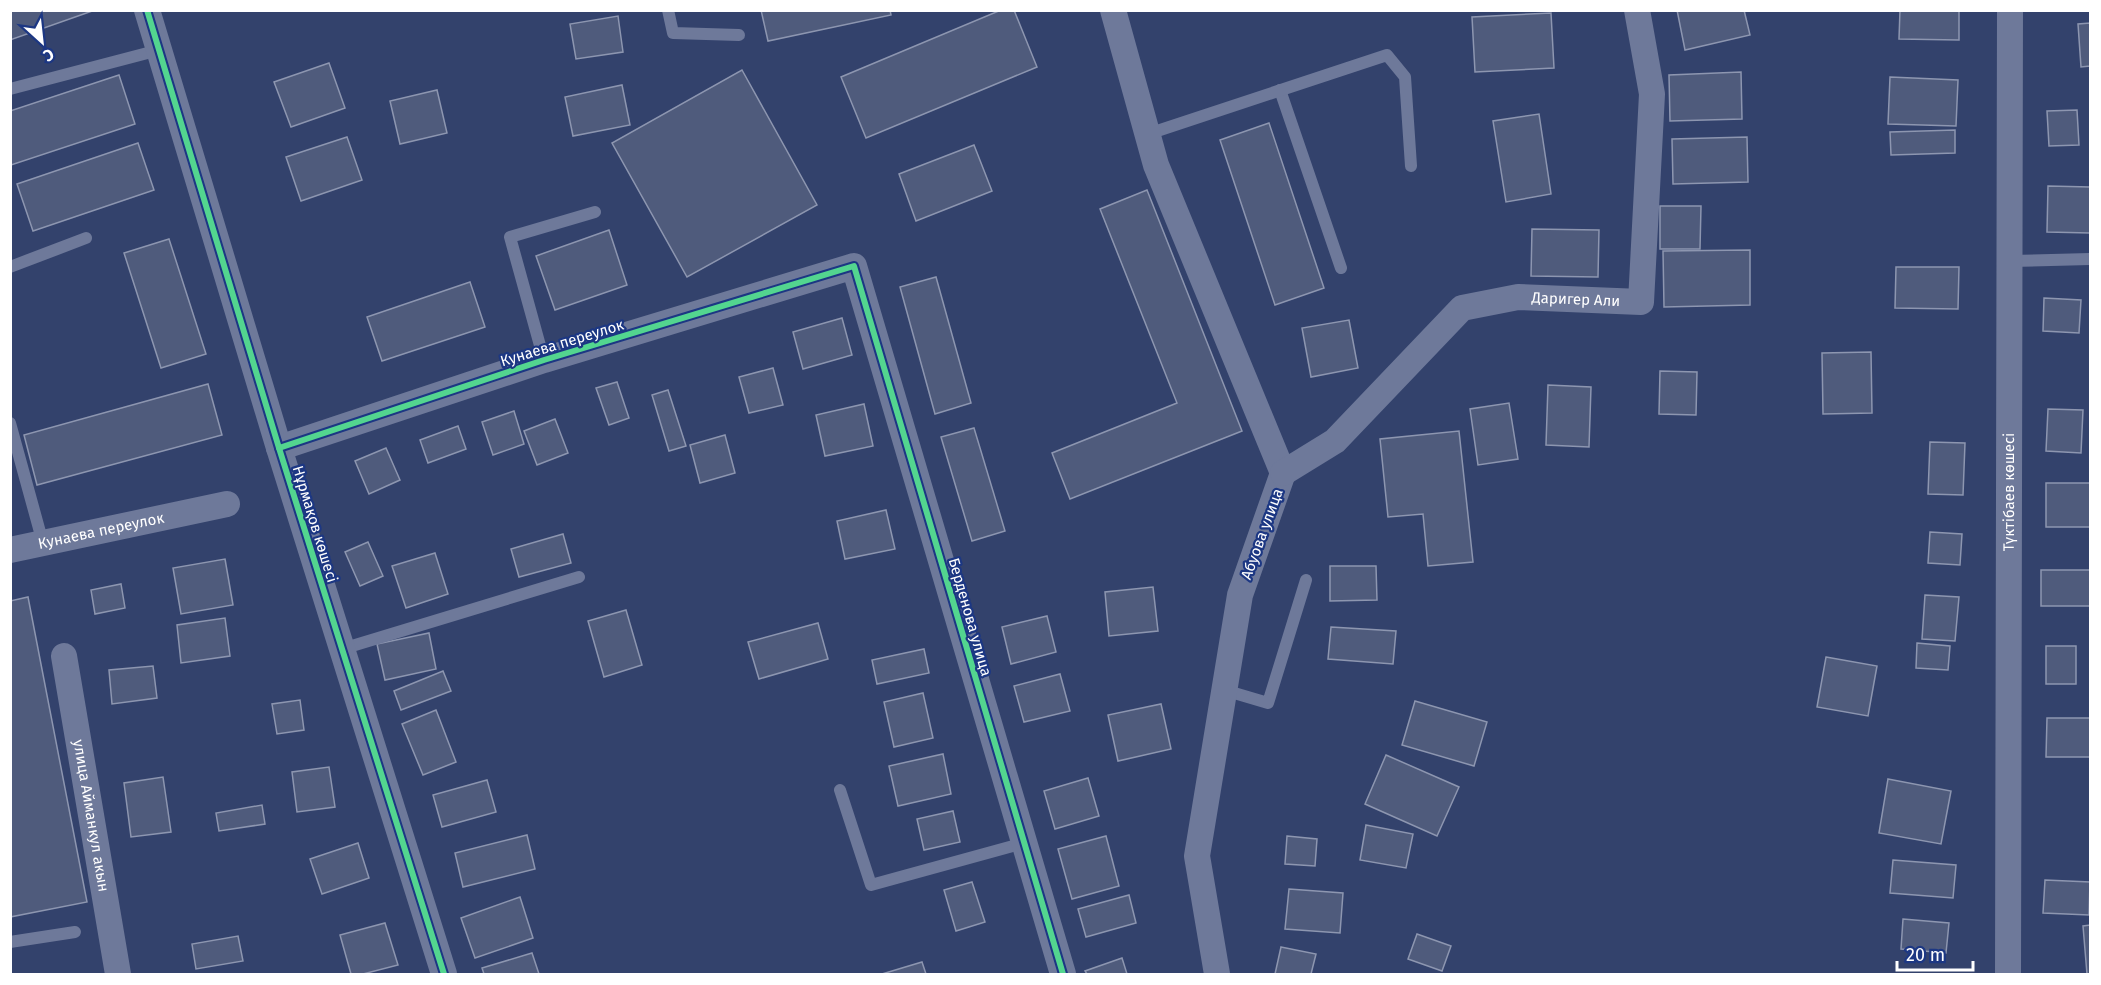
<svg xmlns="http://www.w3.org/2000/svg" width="2101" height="985" font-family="'Fira Sans',sans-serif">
	<rect width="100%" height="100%" fill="#33426c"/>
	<g fill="#4f5b7c" stroke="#8d96b0" stroke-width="1.5">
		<polygon points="10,10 95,10 10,40"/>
		<polygon points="761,10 890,10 891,15 768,41"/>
		<polygon points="1001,10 1014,10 1037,67 866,138 841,77"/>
		<polygon points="1677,10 1744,10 1750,35 1685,50"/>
		<polygon points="1900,10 1959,10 1959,40 1899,39"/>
		<polygon points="1551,13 1554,68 1475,72 1472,17"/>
		<polygon points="618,16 623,52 576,59 570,24"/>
		<polygon points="2090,23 2090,66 2081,67 2078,24"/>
		<polygon points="329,63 345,108 291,127 274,82"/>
		<polygon points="742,70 817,205 687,277 612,143"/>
		<polygon points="1741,72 1742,119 1670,121 1669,75"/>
		<polygon points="119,75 135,124 11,165 10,111"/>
		<polygon points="1890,77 1958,80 1956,126 1888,124"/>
		<polygon points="622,85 630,125 573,136 565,97"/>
		<polygon points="437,90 447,133 400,144 390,101"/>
		<polygon points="2077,110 2079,145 2049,146 2047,111"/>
		<polygon points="1539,114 1551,194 1506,202 1493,121"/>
		<polygon points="1269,123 1324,288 1275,305 1220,140"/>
		<polygon points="1955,130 1955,153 1891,155 1890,132"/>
		<polygon points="347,137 362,180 301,201 286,157"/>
		<polygon points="1747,137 1748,182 1673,184 1672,139"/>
		<polygon points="138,143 154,190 33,231 17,184"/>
		<polygon points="974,145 992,191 916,221 899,174"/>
		<polygon points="2048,186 2090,187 2090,233 2047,232"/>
		<polygon points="1147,190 1242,431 1070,499 1052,453 1177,403 1100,209"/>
		<polygon points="1660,206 1701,206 1700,249 1660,249"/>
		<polygon points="1532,229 1599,230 1598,277 1531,276"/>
		<polygon points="609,230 627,285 555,310 536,256"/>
		<polygon points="169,239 206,354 161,368 124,253"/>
		<polygon points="1750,250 1750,305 1664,307 1663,251"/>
		<polygon points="1896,267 1959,267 1958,309 1895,308"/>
		<polygon points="936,277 971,403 935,414 900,287"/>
		<polygon points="470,282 485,327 382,361 367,317"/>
		<polygon points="2044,298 2081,300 2079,333 2043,331"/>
		<polygon points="842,318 852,355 803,369 793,332"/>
		<polygon points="1349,320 1358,368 1311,377 1302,328"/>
		<polygon points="1871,352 1872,413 1823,414 1822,353"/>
		<polygon points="773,368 783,405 749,413 739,377"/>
		<polygon points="1660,371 1697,372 1696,415 1659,414"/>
		<polygon points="617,382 629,418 609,425 596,388"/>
		<polygon points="208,384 222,435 37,485 24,435"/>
		<polygon points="1548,385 1591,387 1589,447 1546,445"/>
		<polygon points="668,390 686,446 669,451 652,395"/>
		<polygon points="1509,403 1518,459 1478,465 1470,409"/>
		<polygon points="864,404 873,446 825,456 816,415"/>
		<polygon points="2048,409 2083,410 2081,453 2046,451"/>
		<polygon points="514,411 524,444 493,455 482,422"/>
		<polygon points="555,419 568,453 537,465 524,431"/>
		<polygon points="458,426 466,449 428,463 420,440"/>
		<polygon points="974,428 1005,531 972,541 941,437"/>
		<polygon points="1459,431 1473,562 1428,566 1423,514 1388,517 1380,439"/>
		<polygon points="725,435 735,473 700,483 690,445"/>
		<polygon points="1930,442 1965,443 1963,495 1928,494"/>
		<polygon points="386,448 400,480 369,494 355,461"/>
		<rect x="2046" y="483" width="44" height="44"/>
		<polygon points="886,510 895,549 845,559 837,521"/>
		<polygon points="1930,532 1962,534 1960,565 1928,563"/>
		<polygon points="563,534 571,563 519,577 511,549"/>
		<polygon points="368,542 383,576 360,586 345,552"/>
		<polygon points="435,553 448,594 406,608 392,566"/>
		<polygon points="225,559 233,605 181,614 173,568"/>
		<polygon points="1330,566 1376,566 1377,600 1330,601"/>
		<rect x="2041" y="570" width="49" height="36"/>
		<polygon points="121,584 125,608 95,614 91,590"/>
		<polygon points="1153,587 1158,631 1109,636 1105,592"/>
		<polygon points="1925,595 1959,597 1955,641 1922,639"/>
		<polygon points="28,597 87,902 10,917 10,601"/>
		<polygon points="626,610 642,665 604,677 588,621"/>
		<polygon points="1047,616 1056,652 1011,664 1002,627"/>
		<polygon points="225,618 230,656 181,663 177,625"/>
		<polygon points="818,623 828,659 759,679 748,642"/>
		<polygon points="1331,627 1396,631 1393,664 1328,659"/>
		<polygon points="429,633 436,669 385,680 377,644"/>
		<polygon points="1917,643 1950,646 1948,670 1916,668"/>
		<rect x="2046" y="646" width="30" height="38"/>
		<polygon points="924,649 929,673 877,684 872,660"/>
		<polygon points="1826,657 1877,666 1868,716 1817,707"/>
		<polygon points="153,666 157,698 112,704 109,670"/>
		<polygon points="443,671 451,691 401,710 394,691"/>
		<polygon points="1060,674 1070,711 1024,722 1014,686"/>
		<polygon points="923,693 933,738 894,747 884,702"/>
		<polygon points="300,700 304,730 277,734 272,704"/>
		<polygon points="1415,701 1487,722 1474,766 1402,745"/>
		<polygon points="1161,704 1171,749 1118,761 1108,715"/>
		<polygon points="436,710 456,762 423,775 402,724"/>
		<polygon points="2047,718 2090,718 2090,757 2046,757"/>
		<polygon points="943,754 951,794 898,806 889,766"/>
		<polygon points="1386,755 1459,787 1437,836 1365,804"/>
		<polygon points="329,767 335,807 297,812 292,772"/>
		<polygon points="163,777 171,832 131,837 124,783"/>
		<polygon points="1088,778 1099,816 1055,829 1044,791"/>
		<polygon points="1888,779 1951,791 1941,844 1879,833"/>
		<polygon points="487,780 496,812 442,827 433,795"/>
		<polygon points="262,805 265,824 219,831 216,813"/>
		<polygon points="953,811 960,842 924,850 917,819"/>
		<polygon points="1366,825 1413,834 1406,868 1360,860"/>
		<polygon points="527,835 535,869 463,887 455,853"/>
		<polygon points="1106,836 1119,886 1072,899 1058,849"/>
		<polygon points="1287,836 1317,839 1315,866 1285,864"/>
		<polygon points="358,843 369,878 322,894 310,859"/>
		<polygon points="1893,860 1956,865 1953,898 1890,893"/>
		<polygon points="2045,880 2090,882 2089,915 2043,913"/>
		<polygon points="972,882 985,922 956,931 944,890"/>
		<polygon points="1289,889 1343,893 1340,933 1285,929"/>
		<polygon points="1129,895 1136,923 1086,937 1078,909"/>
		<polygon points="520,897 533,938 475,958 461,918"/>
		<polygon points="1903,919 1949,923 1946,953 1901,949"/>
		<polygon points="385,923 398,965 363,974 351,974 340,935"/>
		<polygon points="2090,925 2090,974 2087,974 2083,926"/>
		<polygon points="1417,934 1451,946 1442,971 1408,959"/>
		<polygon points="238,936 243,961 196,969 192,944"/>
		<polygon points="1281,947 1316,954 1311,974 1275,974"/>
		<polygon points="532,953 539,974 484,974 482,968"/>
		<polygon points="1122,958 1127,974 1087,974 1085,971"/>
		<polygon points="922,962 926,974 882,974"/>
	</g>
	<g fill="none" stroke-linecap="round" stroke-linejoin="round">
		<g stroke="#6e799a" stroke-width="12">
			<polyline points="668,10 673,33 739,35"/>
			<polyline points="10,89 159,50"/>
			<polyline points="1280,90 1341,268"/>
			<polyline points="1148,134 1387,55 1405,77 1411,166"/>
			<polyline points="2010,261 2090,259"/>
			<polyline points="10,267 86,238"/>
			<polyline points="544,360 510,237 595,212"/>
			<polyline points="10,423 43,543"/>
			<polyline points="342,649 579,577"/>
			<polyline points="1224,690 1268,703 1306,580"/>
			<polyline points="840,790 871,885 1024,843"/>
			<polyline points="10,942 75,932"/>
		</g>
		<g stroke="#6e799a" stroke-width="26">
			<polyline points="147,10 279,448 444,974"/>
			<polyline points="1113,10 1156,165 1283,473 1240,595 1197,856 1217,974"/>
			<polyline points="279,448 544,360 854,266 1063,974"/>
			<path id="s1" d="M1283,473l52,-32 127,-133 56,-11 123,5 11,-208 -15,-84"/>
			<path id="s2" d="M10,550l217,-46"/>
			<path id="s3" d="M64,656l54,318"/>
			<path id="s4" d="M2008,974l2,-964"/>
		</g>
		<defs>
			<g id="cycleway">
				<polyline points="147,10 279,448 444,974"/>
				<polyline points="279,448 544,360 854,266 1063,974"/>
			</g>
		</defs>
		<use href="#cycleway" stroke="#1c3783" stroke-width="10"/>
		<use href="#cycleway" stroke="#53d58f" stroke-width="6"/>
	</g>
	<g text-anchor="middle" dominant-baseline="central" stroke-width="4.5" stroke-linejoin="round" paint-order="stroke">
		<g font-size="15" fill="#fff" stroke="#1c3783">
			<text stroke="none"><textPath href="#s1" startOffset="360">Даригер Али</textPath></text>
			<text transform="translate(562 343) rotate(-17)">Кунаева переулок</text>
			<text stroke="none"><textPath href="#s4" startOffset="482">Түктібаев көшесі</textPath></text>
			<text transform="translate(315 524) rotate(73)">Нұрмақов көшесі</text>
			<text stroke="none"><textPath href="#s2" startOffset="93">Кунаева переулок</textPath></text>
			<text transform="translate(1262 534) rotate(-70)">Абуова улица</text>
			<text transform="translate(970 617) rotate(74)">Берденова улица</text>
			<text stroke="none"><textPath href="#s3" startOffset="162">улица Айманкул акын</textPath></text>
		</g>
	</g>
	<rect width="2101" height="985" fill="none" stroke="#ffffff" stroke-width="24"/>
	<g transform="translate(42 42) rotate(153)" stroke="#1c3783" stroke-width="4.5" paint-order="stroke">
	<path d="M0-4.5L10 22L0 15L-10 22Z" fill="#ffffff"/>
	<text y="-9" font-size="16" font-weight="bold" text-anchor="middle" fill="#ffffff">С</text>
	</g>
	<path d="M1897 961v9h76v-9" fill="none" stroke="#ffffff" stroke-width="3"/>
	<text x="1906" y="961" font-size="18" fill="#ffffff" stroke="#1c3783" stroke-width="4.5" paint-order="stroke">20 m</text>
</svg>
